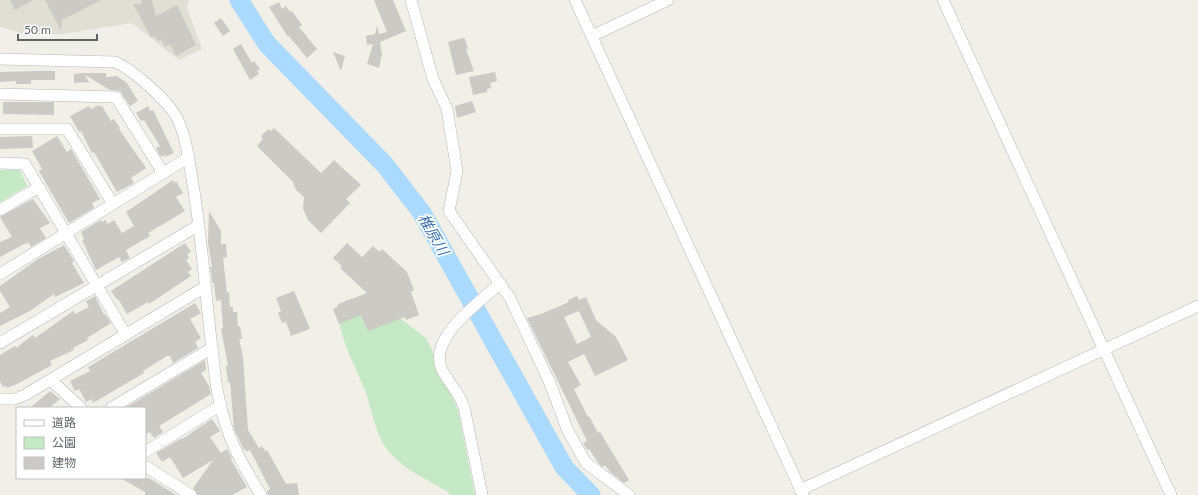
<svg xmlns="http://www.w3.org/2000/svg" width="1198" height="495" font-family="Lato,'Noto Sans JP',sans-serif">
	<rect width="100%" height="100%" fill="#f1efe8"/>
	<polygon fill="#e1ded6" points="0,0 189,0 187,8 202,49 179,60 132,23 63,34 28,35 0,27"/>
	<g fill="#c5e8c5">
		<polygon points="0,170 20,170 27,186 0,202"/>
		<path d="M344,305l52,10 31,24 31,72 17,84h-25l-2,-3c-20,-12 -43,-22 -58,-39 -15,-17 -18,-45 -26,-65 -9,-23 -22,-44 -25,-69 0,-5 3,-10 5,-14z"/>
	</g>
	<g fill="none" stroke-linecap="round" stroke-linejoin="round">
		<polyline stroke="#aadaff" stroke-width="19" points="239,0 267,44 385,165 422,213 564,467 591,495"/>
	</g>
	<g fill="#cccac5" fill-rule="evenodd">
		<polygon points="10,0 33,0 15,10"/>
		<polygon points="45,0 101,0 62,20 61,31"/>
		<polygon points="141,0 152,0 156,16 177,5 196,45 176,56 170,44 165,47 161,39 157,41 155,36 151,37 133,4 142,4"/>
		<polygon points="374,0 393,0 406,31 380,42 382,54 379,68 367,64 373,44 367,45 366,36 375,34 377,26 379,34 387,32"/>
		<polygon points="279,2 282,9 286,6 290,12 292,11 302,25 299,27 317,49 307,58 289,36 288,37 269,7"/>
		<polygon points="221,18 230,31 223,36 214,23"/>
		<polygon points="463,38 465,39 468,49 466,49 474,71 456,75 448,42"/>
		<polygon points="241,44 252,63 254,61 260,69 257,71 259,74 250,80 233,49"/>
		<polygon points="333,52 345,56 341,71"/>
		<polygon points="40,71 55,71 55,80 31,80 31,84 16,84 16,81 0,82 0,72"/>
		<polygon points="495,72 497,81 490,83 491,88 487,89 487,92 473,95 469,77"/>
		<polygon points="81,73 106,73 106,77 117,76 127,83 138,101 130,106 120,91 110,90 85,75 89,82 74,83 74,74"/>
		<polygon points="472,101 476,112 457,118 455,106"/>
		<polygon points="3,102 54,102 54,115 3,114"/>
		<polygon points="99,105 100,107 102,106 111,121 114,119 120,128 119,129 146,168 131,178 134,183 117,192 94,152 92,153 81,131 79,132 70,116 89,106 91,109"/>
		<polygon points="148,106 150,111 153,110 174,153 165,157 164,155 161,157 158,152 156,148 160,146 144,120 141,121 136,113"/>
		<polygon points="274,128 321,173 334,160 361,185 346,199 350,203 321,233 308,220 303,209 304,197 296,190 293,182 257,146 263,139 261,136 268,129 271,131"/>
		<polygon points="32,136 33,148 0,149 0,137"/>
		<polygon points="57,136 67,152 71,149 100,199 92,203 94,208 69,223 39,171 42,169 32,151"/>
		<polygon points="173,180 174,183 176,181 183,193 176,197 185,211 148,233 150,236 126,250 130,258 122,262 119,257 96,270 82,240 84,239 81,232 101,220 102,222 105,220 108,224 114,220 122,233 134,226 126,212"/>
		<polygon points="33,199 50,223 40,228 46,238 31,247 29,243 24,244 0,257 0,242 12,237 0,217"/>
		<polygon points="209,211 221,231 221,244 226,244 227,257 223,258 227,293 229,292 230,307 233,307 233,312 237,312 238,327 240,326 242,339 239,339 243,357 248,430 259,448 262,446 265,451 267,450 286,484 297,483 299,495 268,495 267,491 270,489 250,450 247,452 245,449 244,450 234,429 230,382 228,383 226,366 228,366 221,329 223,328 221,300 216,301 214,283 212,283 212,278 210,267 212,267 208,243"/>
		<polygon points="185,243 191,252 187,254 189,258 186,260 192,269 188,272 191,276 149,304 148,302 127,314 118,299 117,300 111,291"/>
		<polygon points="347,243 362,257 373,246 380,252 382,249 407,272 414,290 411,292 419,315 406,320 405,317 368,331 361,315 339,324 333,309 338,306 338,304 367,293 340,268 342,266 333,258"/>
		<polygon points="64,245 74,261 72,263 84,283 55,297 54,294 30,311 0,326 0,313 10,307 0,291 0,286 38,259"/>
		<polygon points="294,291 310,329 291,336 286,322 282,323 278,313 281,311 276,298"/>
		<polygon points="95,296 104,315 105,314 111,323 87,338 88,340 73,348 74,350 50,361 52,365 17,384 7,388 6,386 3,387 0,381 0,355 15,346 16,348 33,335 35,338 73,311 75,314 89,307 86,301"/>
		<path d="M577,296l2,4 7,-3 10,23 20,17 12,23 -33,16 -11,-22 -16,8 13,23 -7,4 14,28 1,-1 9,17 2,-1 29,48 -5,3 -14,-11 -5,-7 -3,2 -3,-3 -10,-15 -2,1 -4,-7 4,-2 -60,-123 14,-4 28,-12 -1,-2zM579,311l12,26 -14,7 -13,-27z"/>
		<polygon points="195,303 201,313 190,319 201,338 195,342 198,348 173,363 170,356 167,356 143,371 144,373 93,403 92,399 86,402 79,389 75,391 70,381 90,371 88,367"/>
		<polygon points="205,360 206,370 201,373 209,386 211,394 159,426 163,432 154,438 150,432 145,435 145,408 125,408"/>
		<polygon points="50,391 60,399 49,408 30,408"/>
		<polygon points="212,419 220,431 210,437 221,453 227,449 232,458 230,458 247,487 232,495 198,495 193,488 213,460 183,478 170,457 162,462 156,453 182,438 182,439"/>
		<polygon points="120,478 149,478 176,495 145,495 145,492"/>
	</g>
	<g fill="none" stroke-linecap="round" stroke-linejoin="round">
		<defs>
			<g id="minor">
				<polyline points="411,0 433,79 447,109 457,171 449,211 510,298 549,381 568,431 586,463 629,495"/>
				<polyline points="575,0 803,495"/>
				<polyline points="943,0 1171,495"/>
				<polyline points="592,36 668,0"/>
				<path d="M0,59l115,3c17,7 48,35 59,51 11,16 15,47 18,66 10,56 13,113 20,169 2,17 3,34 7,51 8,39 21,62 42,96"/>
				<polyline points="0,94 116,97 163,173"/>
				<polyline points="0,129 67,129 113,204"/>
				<polyline points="0,163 25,164 126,335"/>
				<polyline points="0,210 39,187"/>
				<polyline points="0,274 189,157"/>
				<polyline points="0,343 199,225"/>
				<polyline points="51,380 81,408"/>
				<polyline points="0,399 15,399 25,395 205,287"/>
				<polyline points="111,408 212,348"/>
				<polyline points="145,452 221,405"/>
				<polyline points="145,466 191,495"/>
				<polyline points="800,490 1198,306"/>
				<path d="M482,495l-18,-88c-6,-16 -15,-24 -22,-37 -15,-33 38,-67 58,-87"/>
			</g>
		</defs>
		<use href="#minor" stroke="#b5b8bc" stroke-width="12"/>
		<use href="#minor" stroke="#fff" stroke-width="11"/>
	</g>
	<g text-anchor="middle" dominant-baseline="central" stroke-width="3.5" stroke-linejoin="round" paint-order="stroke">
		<g font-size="15" font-style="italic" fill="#4174aa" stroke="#fff">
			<text transform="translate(434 234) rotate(60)">椎原川</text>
		</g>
	</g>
	<rect x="16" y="407" width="130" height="72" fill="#ffffff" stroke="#bfc1c3"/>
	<rect x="24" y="420" width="20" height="6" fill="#ffffff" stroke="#bfc1c3"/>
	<text x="52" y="427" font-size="12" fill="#5f6368">道路</text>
	<rect x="24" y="437" width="20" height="12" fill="#c5e8c5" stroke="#bfc1c3"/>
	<text x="52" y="447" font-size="12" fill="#5f6368">公園</text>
	<rect x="24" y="457" width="20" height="12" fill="#cccac5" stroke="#bfc1c3"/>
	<text x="52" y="467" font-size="12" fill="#5f6368">建物</text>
	<path d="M18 34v6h79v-6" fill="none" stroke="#5f6368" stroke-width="2"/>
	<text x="24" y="34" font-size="12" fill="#5f6368" stroke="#ffffff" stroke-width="3" paint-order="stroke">50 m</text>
</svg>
